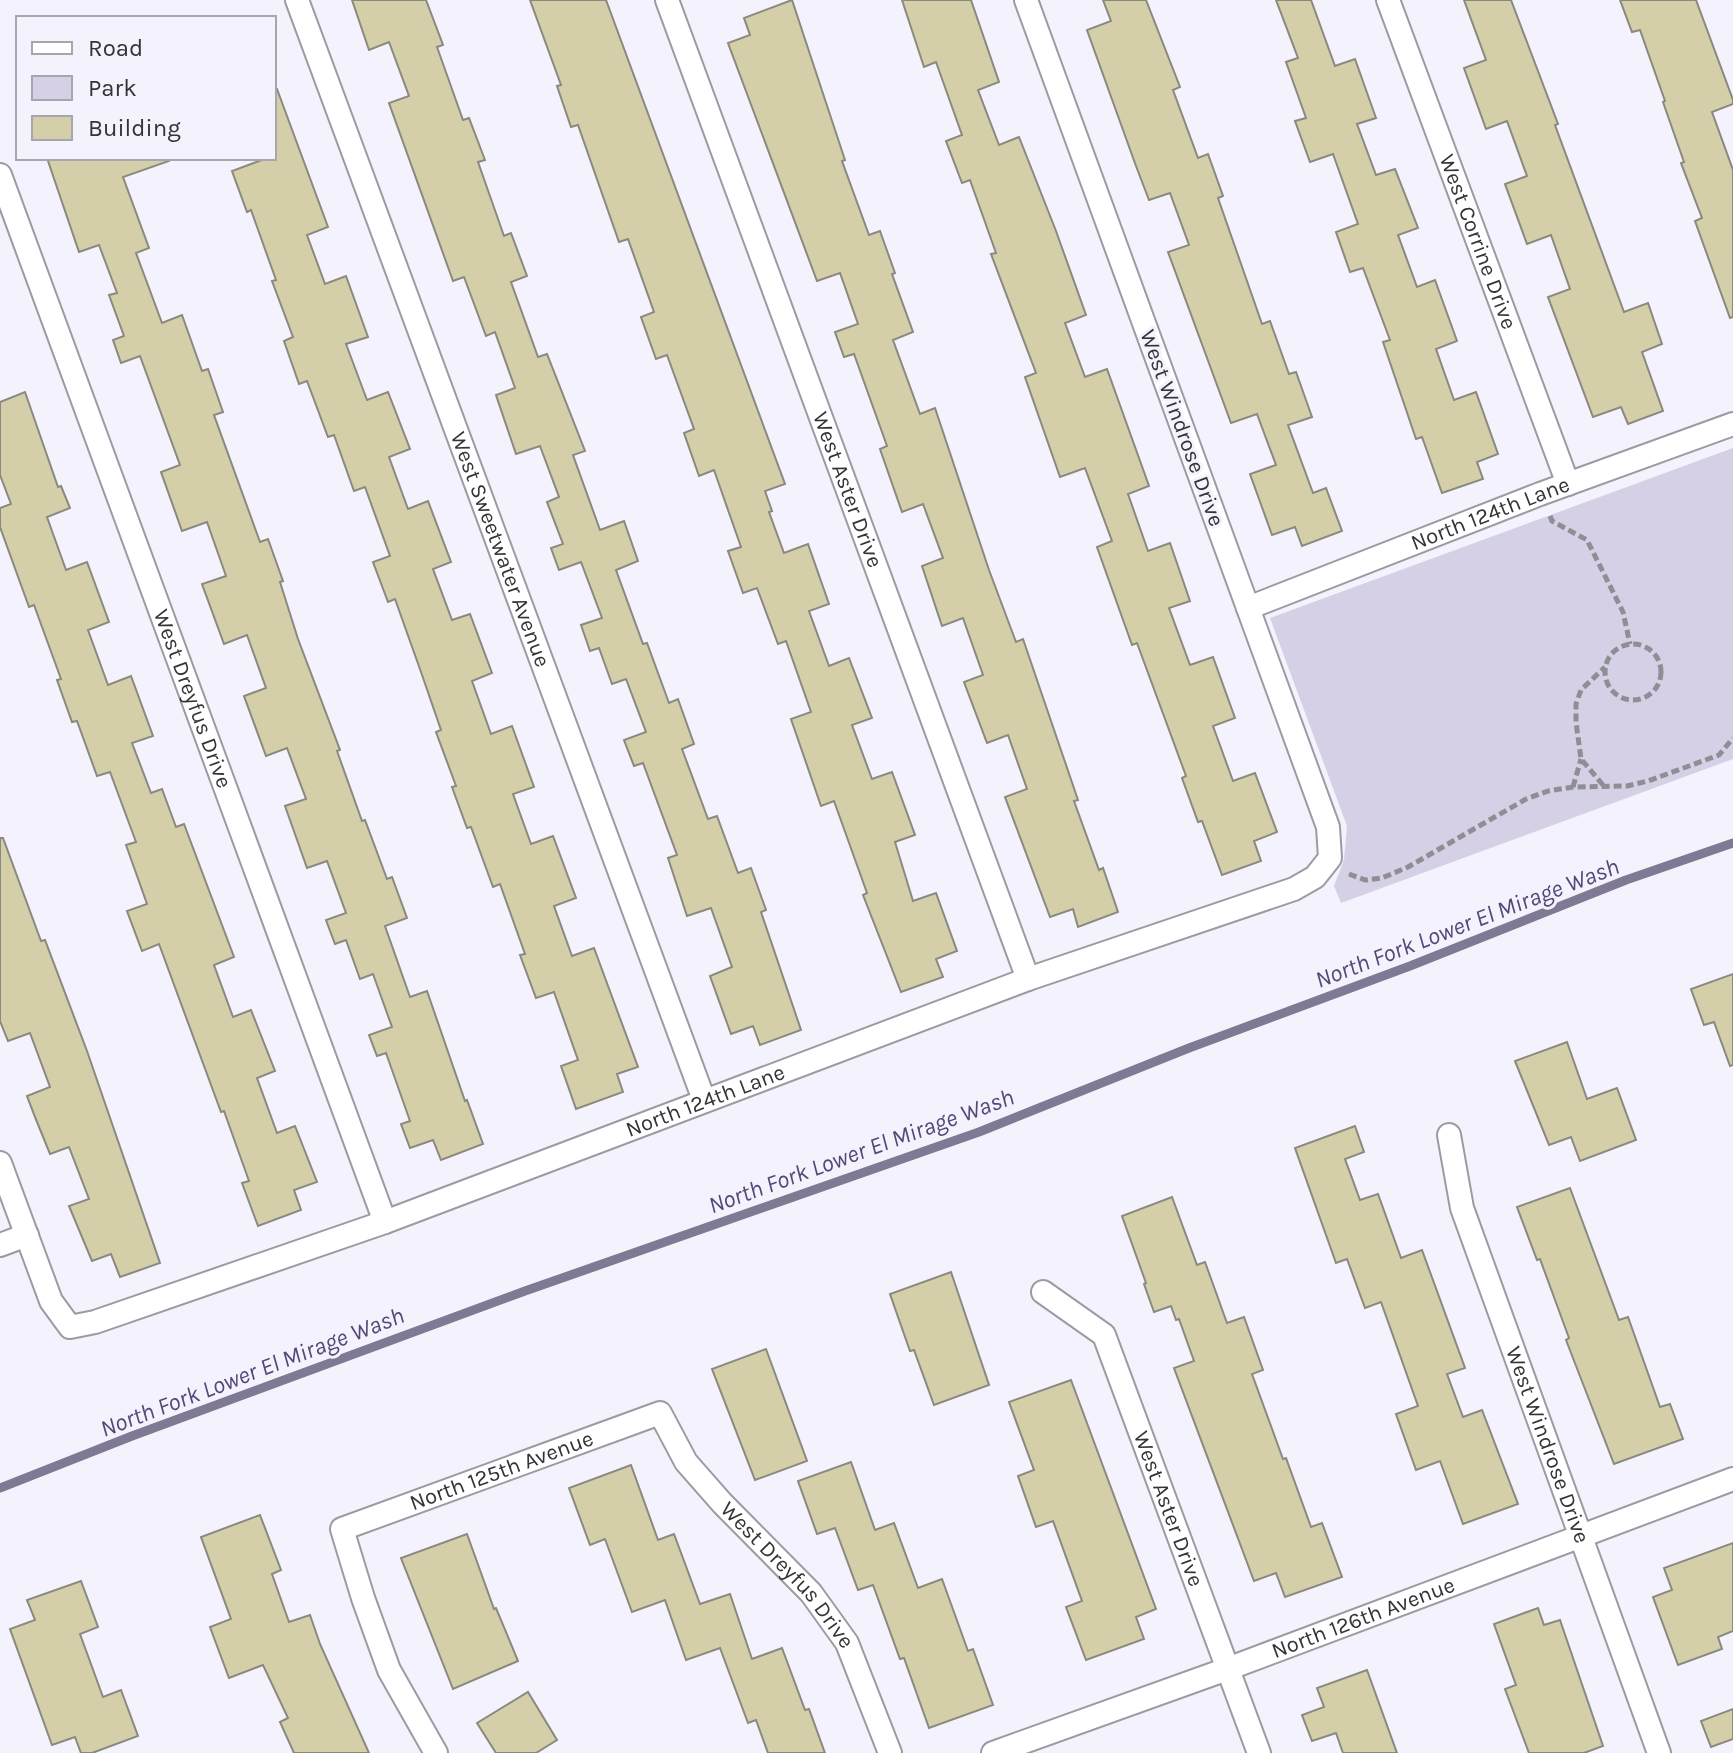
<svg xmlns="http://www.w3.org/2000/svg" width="1733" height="1753" font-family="Karla,sans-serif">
	<rect width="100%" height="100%" fill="#f4f2fc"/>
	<polygon fill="#d5d0e6" points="1733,448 1733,759 1341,903 1334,886 1344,860 1347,826 1270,618"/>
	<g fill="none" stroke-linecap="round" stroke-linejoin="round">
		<polyline stroke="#807993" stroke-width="9" points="0,1488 132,1436 525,1291 979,1132 1189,1048 1410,966 1626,880 1733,843"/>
	</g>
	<g fill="#d5cfa9" stroke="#8a8980" stroke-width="2">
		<polygon points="352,0 426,0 443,45 437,47 463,120 469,118 485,160 478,162 504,236 511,233 527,276 511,282 538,357 547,354 585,451 573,455 600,530 624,521 638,561 616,570 643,644 647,643 669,703 678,699 694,744 682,749 708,819 717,816 738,873 751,868 766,910 761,912 801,1030 760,1045 753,1026 731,1034 710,976 732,967 711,908 687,916 668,858 677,855 643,763 634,766 624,740 646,732 626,679 612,684 599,648 590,651 581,625 602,618 581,562 559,570 551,548 563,544 547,502 559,497 540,446 516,454 496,395 515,388 495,332 486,336 464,277 453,281 389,103 409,96 389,42 369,50"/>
		<polygon points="530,0 606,0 785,484 765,491 772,511 769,512 784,553 808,544 829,604 809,611 829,666 849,658 872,718 852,725 872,779 892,772 915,835 895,842 913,901 936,893 957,951 936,959 943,977 901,992 863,895 867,893 834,801 821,806 791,719 811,712 786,641 778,644 757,588 743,593 728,551 741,547 714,470 699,476 684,433 694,429 667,355 656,359 641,317 654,312 628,239 619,242 578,125 571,127 557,86 561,85"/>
		<polygon points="792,0 845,160 842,161 869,235 880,231 895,273 892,274 913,332 893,340 920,414 935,408 989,570 1016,642 1023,639 1078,800 1074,801 1099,870 1103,868 1118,912 1078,927 1073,909 1050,917 1005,797 1027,789 1008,735 987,743 964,682 983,675 963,618 942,626 922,566 943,558 923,504 902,512 880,449 887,446 854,354 844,357 835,332 858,324 840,273 817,281 728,43 750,35 744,18"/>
		<polygon points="902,0 971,0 999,82 978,90 999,145 1019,137 1056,231 1086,315 1065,323 1085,377 1107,369 1149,486 1128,494 1148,551 1170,543 1190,601 1169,608 1190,665 1213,657 1235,718 1213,726 1233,781 1255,773 1277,832 1254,841 1261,861 1222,875 1202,821 1198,822 1182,778 1186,776 1137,643 1132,645 1097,547 1112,541 1085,468 1060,477 1025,377 1036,373 991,254 996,253 970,180 962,183 946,141 962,135 936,62 924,67"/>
		<polygon points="1103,0 1146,0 1180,87 1173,90 1198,158 1208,154 1223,196 1218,198 1262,324 1270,321 1289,374 1296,372 1312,417 1288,425 1313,493 1326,488 1342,531 1302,546 1295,527 1272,535 1250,474 1276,465 1257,414 1231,423 1168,252 1189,245 1170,193 1149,200 1136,166 1087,30 1111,21"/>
		<polygon points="1276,0 1311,0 1335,66 1355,59 1376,118 1357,124 1376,175 1395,169 1418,228 1398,235 1417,287 1435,280 1457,341 1436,349 1454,400 1476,392 1498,454 1477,462 1483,479 1442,493 1422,437 1416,439 1383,342 1390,340 1363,268 1350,272 1336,232 1358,224 1333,154 1310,162 1295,121 1306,118 1286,62 1298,58"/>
		<polygon points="1464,0 1511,0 1558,124 1555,125 1624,312 1648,303 1662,344 1642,352 1663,411 1628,424 1621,407 1593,417 1548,297 1570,289 1551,235 1527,244 1505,184 1527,176 1507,121 1486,129 1464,68 1486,60"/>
		<polygon points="1620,0 1696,0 1733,100 1733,104 1712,112 1733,170 1733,317 1730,318 1695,221 1702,218 1681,163 1684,162 1663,102 1665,101 1640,30 1632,32"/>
		<polygon points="277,89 328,227 307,235 325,284 346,276 368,337 346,344 367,400 388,392 410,449 389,457 408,509 428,501 451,562 433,569 452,620 470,614 492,673 472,681 491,734 512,726 534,787 513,794 531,844 553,836 576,898 554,906 572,956 594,948 638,1067 617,1074 623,1092 576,1109 561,1066 578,1060 554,992 536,998 520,955 525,954 500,884 493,887 471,827 467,828 452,787 456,786 436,732 441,730 421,672 395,599 388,602 373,562 390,556 365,487 354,491 334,435 328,437 307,381 299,384 284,341 293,337 272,281 276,280 251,210 247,212 232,171 267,158 274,158 274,90"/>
		<polygon points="47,158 168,158 169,161 123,177 149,248 136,253 162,323 182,315 202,371 208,369 223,412 214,415 260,542 268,539 283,581 280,582 298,639 340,750 337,751 362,821 365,820 387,879 392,877 407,918 385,926 410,997 427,991 465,1101 467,1100 483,1144 441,1160 433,1140 410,1148 401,1124 410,1121 386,1053 377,1056 369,1035 392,1027 373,974 360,979 346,940 335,944 326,920 346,913 327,861 307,868 285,806 306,799 287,748 266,756 244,696 266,688 247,635 224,644 202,584 226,576 207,522 182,531 161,472 180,465 140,356 121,363 113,340 124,336 109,295 117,293 99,245 79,252"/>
		<polygon points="25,392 58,487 61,486 70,508 47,517 66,570 87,562 109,622 88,630 108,685 131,676 153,736 132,743 151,793 162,789 176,827 184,824 234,957 214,965 233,1017 251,1010 275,1071 257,1078 277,1133 295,1126 317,1182 294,1190 301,1210 258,1226 242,1183 249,1181 224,1111 221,1112 159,944 142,951 127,911 147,904 126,845 136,842 110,772 97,776 77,721 72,722 57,680 61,679 34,605 29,607 0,527 0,508 11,504 0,475 0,402"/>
		<polygon points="0,838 3,838 41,941 45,940 87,1051 160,1263 120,1277 111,1254 92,1261 69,1206 89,1199 69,1147 50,1154 35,1117 27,1096 50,1087 30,1033 8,1041 0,1021"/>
		<polygon points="1733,974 1733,1065 1730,1066 1714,1022 1704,1025 1691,989"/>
		<polygon points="1567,1042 1587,1099 1617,1088 1636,1140 1580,1161 1571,1137 1549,1145 1515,1061"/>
		<polygon points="1355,1126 1364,1152 1345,1159 1360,1200 1378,1194 1401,1258 1422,1250 1465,1368 1447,1374 1463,1417 1482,1410 1518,1504 1463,1524 1440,1461 1416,1470 1396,1414 1418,1406 1381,1302 1365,1308 1347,1259 1336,1263 1295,1148"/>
		<polygon points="1570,1188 1619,1320 1628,1317 1660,1407 1670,1404 1683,1439 1614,1464 1566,1340 1569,1338 1540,1259 1537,1260 1517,1207"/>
		<polygon points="1172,1197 1197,1265 1205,1262 1227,1323 1244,1317 1263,1370 1252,1374 1283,1459 1286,1458 1311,1527 1322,1523 1342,1577 1285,1597 1276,1573 1254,1581 1174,1368 1194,1361 1179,1319 1176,1320 1171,1306 1154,1312 1144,1284 1146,1283 1122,1216"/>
		<polygon points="951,1272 989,1385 934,1405 914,1350 910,1351 890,1294"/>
		<polygon points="766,1349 807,1461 755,1480 712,1369"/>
		<polygon points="1071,1380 1156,1609 1136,1617 1144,1639 1086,1660 1066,1607 1082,1601 1053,1521 1036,1527 1018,1476 1034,1470 1009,1402"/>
		<polygon points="851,1462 875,1530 894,1523 918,1588 942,1579 968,1651 973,1649 993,1705 929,1728 904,1658 900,1659 873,1585 858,1590 835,1528 817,1534 798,1481"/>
		<polygon points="631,1465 658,1540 674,1534 700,1604 730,1594 752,1659 782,1648 805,1710 809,1709 825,1753 768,1753 756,1720 748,1723 720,1648 686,1660 665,1600 632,1612 605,1539 590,1545 569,1488"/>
		<polygon points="260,1515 281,1570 272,1574 289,1622 310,1615 320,1644 369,1753 294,1753 280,1722 288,1718 263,1665 229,1678 210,1627 231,1619 201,1537"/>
		<polygon points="467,1534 494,1609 496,1608 518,1661 453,1689 401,1558"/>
		<polygon points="1733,1543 1733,1631 1718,1637 1722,1649 1678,1665 1653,1597 1672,1590 1664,1568"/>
		<polygon points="81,1581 98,1627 80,1634 103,1697 121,1690 138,1736 92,1753 81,1753 75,1737 52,1745 10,1629 35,1620 27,1600"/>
		<polygon points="1538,1608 1544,1625 1560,1620 1603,1746 1584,1753 1529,1753 1505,1689 1516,1685 1494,1624"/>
		<polygon points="1367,1670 1397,1753 1343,1753 1336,1733 1312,1741 1302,1715 1324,1707 1317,1688"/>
		<polygon points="528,1692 557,1740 536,1753 496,1753 477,1723"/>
		<polygon points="1733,1709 1733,1739 1711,1747 1701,1721"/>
	</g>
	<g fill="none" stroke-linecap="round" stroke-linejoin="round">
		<defs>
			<g id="minor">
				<path id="s1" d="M297,0l407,1100"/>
				<path id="s2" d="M667,0l361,979"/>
				<path id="s3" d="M1388,0l180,484"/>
				<path id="s4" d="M0,175l385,1047"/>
				<path id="s5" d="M1248,608l292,-114 193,-70"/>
				<path id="s6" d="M1449,1135l13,73 197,545"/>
				<path id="s7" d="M0,1163l51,138 19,26 25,-5 290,-100 643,-243 266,-90 21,-12 15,-19 -2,-31 -302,-827"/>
				<polyline points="0,1245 27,1235"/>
				<path id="s8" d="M1043,1292l61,43 155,418"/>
				<path id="s9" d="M436,1753l-47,-83 -26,-72 -21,-69 318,-116 26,49 36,41 89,90 36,50 43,110"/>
				<path id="s10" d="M993,1753l237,-85 503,-189"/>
			</g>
		</defs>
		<use href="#minor" stroke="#9c9aa3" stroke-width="26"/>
		<g stroke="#8f8e95" stroke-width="5" stroke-dasharray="8 4" stroke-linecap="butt">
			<polyline points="1550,516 1552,521 1587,540 1623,612 1630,644"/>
			<circle cx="1633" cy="672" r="28"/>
			<polyline points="1603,785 1581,759 1576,722 1576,704 1581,690 1605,667"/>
			<polyline points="1573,787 1581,759"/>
			<polyline points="1349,874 1365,880 1382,878 1408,867 1526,799 1548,791 1573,787 1627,786 1648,781 1719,755 1733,738"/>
		</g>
		<use href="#minor" stroke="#fff" stroke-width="22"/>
	</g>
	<g text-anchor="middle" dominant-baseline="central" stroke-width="6" stroke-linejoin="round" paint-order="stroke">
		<g font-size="22" fill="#343337" stroke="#f4f2fc">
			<text stroke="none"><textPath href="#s3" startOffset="258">West Corrine Drive</textPath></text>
			<text transform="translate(1182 428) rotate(70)">West Windrose Drive</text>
			<text stroke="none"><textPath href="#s2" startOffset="522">West Aster Drive</textPath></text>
			<text stroke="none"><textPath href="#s5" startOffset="260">North 124th Lane</textPath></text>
			<text stroke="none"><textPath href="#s1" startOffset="586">West Sweetwater Avenue</textPath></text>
			<text stroke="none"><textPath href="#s4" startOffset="558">West Dreyfus Drive</textPath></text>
			<text stroke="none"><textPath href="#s7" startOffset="854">North 124th Lane</textPath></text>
			<text stroke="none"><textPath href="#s6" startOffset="326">West Windrose Drive</textPath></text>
			<text stroke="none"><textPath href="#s9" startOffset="414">North 125th Avenue</textPath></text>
			<text stroke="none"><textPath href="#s8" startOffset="260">West Aster Drive</textPath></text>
			<text stroke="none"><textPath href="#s9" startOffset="790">West Dreyfus Drive</textPath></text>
			<text stroke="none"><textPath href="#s10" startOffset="394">North 126th Avenue</textPath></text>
		</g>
		<g font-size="24" font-style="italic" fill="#564779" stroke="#f4f2fc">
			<text transform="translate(1467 923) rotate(-21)">North Fork Lower El Mirage Wash</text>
			<text transform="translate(861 1151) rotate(-20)">North Fork Lower El Mirage Wash</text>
			<text transform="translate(252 1372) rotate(-21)">North Fork Lower El Mirage Wash</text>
		</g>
	</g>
	<rect x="16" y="16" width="260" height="144" fill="#f4f2fc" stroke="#a7a6ad" stroke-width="2"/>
	<rect x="32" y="42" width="40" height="12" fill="#ffffff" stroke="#a7a6ad" stroke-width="2"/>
	<text x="88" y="56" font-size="24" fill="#343337">Road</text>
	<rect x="32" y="76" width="40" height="24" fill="#d5d0e6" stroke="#a7a6ad" stroke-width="2"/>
	<text x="88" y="96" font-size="24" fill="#343337">Park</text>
	<rect x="32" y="116" width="40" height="24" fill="#d5cfa9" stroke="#a7a6ad" stroke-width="2"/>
	<text x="88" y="136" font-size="24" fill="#343337">Building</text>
</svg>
